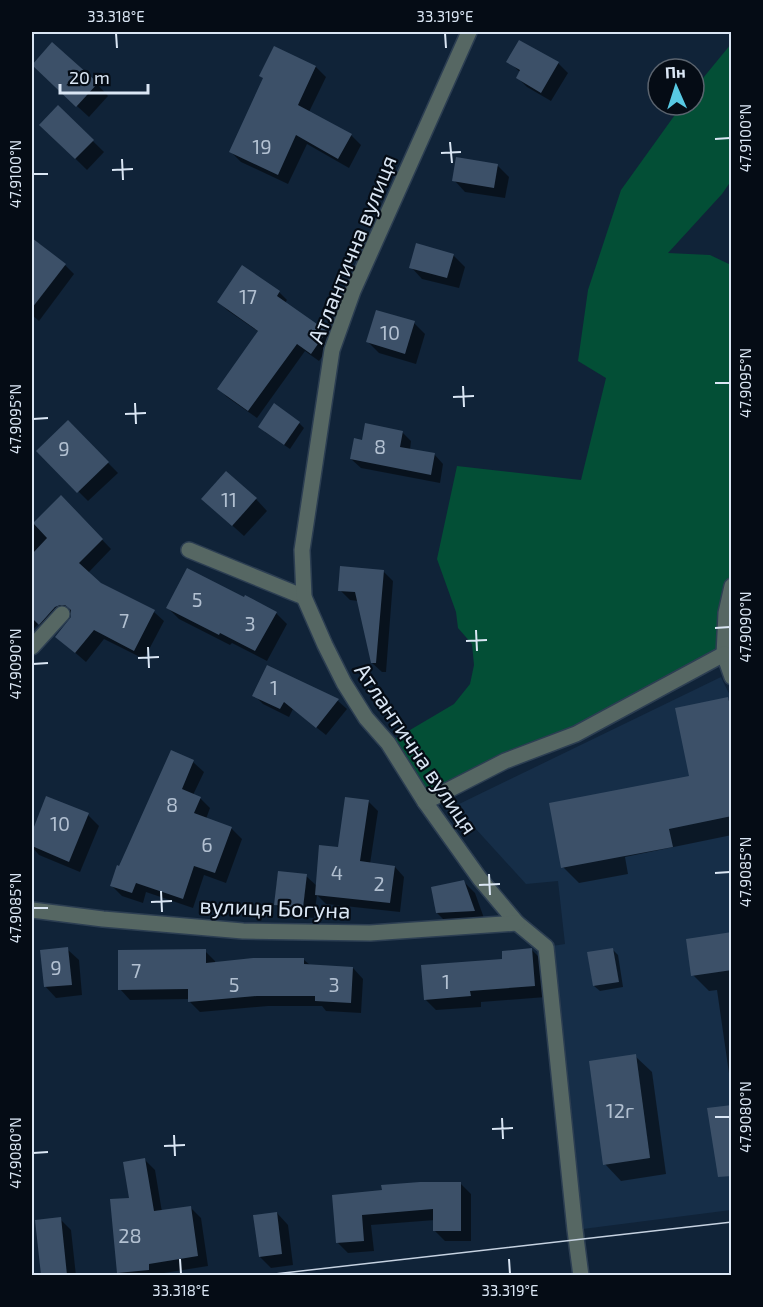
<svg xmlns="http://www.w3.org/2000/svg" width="763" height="1307" font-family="'Exo 2',sans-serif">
	<rect width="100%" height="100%" fill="#102338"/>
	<polygon fill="#162e48" points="721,677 732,700 731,1210 575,1230 546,947 565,944 558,881 526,884 455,806"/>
	<polygon fill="#034f36" points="731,44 731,181 722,194 668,253 710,255 731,265 732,586 724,654 425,802 388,743 454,704 470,684 474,665 472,644 458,628 456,612 437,559 457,466 581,480 606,378 578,361 588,290 621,190 682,105 694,105 694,89"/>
	<g fill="#0007">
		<polygon points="274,48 316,67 326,77 309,112 351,135 361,145 349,168 307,144 288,184 241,162 231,152 265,79"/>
		<polygon points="508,61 558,63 568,73 551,101 527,87 517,77 520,72"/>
		<polygon points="44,76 97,84 108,96 89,117"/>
		<polygon points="58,107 104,152 87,170 41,125"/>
		<polygon points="498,166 509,177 505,198 465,192 454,180"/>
		<polygon points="32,238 65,265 74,274 39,321 32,315"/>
		<polygon points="453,255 465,267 459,288 422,279 411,267"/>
		<polygon points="279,292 287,300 285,303 326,332 334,340 319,361 305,351 257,418 227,397 219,389 259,332 227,310 219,302"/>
		<polygon points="414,323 425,334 416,364 379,353 368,342"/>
		<polygon points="68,422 118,473 88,501 38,451"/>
		<polygon points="299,423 304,428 290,449 265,432"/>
		<polygon points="402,432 411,441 410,450 434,454 443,464 440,483 361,468 351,459 363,442"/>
		<polygon points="61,497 111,549 88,573 100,584 154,612 164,621 144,659 104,639 86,662 57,637 73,617 73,614 69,614 50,633 38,624 32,631 32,526"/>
		<polygon points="256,499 267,511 244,536 215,510"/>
		<polygon points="383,571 393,581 386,672 382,672 372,663 358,601 350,600 340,590"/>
		<polygon points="168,608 276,613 287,624 267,661 232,643 230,645 179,619"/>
		<polygon points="268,667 338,701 347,709 326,735 293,709 289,717 263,704 254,695"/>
		<polygon points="727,698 732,702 732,835 625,857 628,874 579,883 563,867 691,777"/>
		<polygon points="172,752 193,762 204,772 193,795 200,798 210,808 206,819 231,828 242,839 226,883 204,875 193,908 146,892 143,903 122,896 112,886"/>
		<polygon points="47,798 88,815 99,826 80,872 39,855 32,847 32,836"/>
		<polygon points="368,801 378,811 370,864 395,867 404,877 400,912 326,904 317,895 314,918 286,915 275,904 306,876 317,886"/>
		<polygon points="464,882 475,893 485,921 448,924 437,913"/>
		<polygon points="67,949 79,960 82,995 56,998 45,986"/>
		<polygon points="532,950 543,961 546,997 481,1002 481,1007 436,1010 425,999 504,961"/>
		<polygon points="613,950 618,955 623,987 600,991 594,986"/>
		<polygon points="732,950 732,1094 717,990 709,991 693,975"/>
		<polygon points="205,951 215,961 215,963 303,959 310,965 353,968 363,979 361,1013 326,1011 322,1006 268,1006 200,1012 190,1002 190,999 130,1000 120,989"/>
		<polygon points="635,1056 652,1072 666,1174 621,1181 605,1164"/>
		<polygon points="145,1160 155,1170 162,1212 191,1208 201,1218 208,1266 158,1274 158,1276 121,1276 119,1273 130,1199"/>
		<polygon points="461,1184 471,1194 471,1241 445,1241 435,1231 435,1220 371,1225 374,1251 348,1253 338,1243 333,1196"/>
		<polygon points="277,1213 288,1225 293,1265 271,1268 260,1257"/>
		<polygon points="60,1219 71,1230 76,1276 42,1276 36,1221"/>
	</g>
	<g fill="#3c5068">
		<polygon points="519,40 559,62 541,93 516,78 520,70 506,62"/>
		<polygon points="52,42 98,83 76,107 32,65"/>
		<polygon points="274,46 316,66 298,105 352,134 338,159 296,135 278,175 229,152 263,78 259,76"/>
		<polygon points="58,105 94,140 75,159 39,125"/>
		<polygon points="456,157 498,164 494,188 452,181"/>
		<polygon points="32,238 66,264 32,308"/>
		<polygon points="416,243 454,254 447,278 409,268"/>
		<polygon points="242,265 280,291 277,296 327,331 311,354 297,344 248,411 217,389 258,331 217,302"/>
		<polygon points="376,310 415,321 405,354 366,342"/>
		<polygon points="274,403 300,422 284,445 258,427"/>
		<polygon points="68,420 109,462 77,493 36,451"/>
		<polygon points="365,423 403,431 400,447 435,453 431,475 350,459 354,438 362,440"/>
		<polygon points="226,471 257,498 232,526 201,499"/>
		<polygon points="61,495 103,539 79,563 101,583 155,610 134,651 94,630 75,653 55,637 71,617 71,610 65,605 60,605 55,607 39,625 32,618 32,554 47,538 33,523"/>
		<polygon points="340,566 384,570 376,663 371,663 355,592 338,591"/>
		<polygon points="187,568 244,597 245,595 277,612 255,651 220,633 219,635 166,608"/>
		<polygon points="267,665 339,699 316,728 284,702 280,709 252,696"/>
		<polygon points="728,697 732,714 732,816 669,829 673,847 561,868 549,803 689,776 675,708"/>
		<polygon points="171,750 194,760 182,789 201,797 194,813 232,827 215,873 194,866 183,899 136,883 132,893 110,886 117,865 119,866"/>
		<polygon points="46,796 89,813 69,862 32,846 32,832"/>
		<polygon points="345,797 369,800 360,861 395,866 390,903 315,895 319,845 338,847"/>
		<polygon points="278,871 307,874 303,908 274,905"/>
		<polygon points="464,880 475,911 436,913 431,887"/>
		<polygon points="732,932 732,970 691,976 686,939"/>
		<polygon points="68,947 72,985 44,987 40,950"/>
		<polygon points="532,948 535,986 470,991 471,996 424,1000 421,965 502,959 502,951"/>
		<polygon points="613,948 619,982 593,986 587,952"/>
		<polygon points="206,949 206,963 253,958 304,958 304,964 353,967 351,1003 315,1001 315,996 257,996 188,1002 188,989 118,990 118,950"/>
		<polygon points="636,1054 650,1158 603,1165 589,1061"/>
		<polygon points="732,1105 732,1176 718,1177 707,1108"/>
		<polygon points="145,1158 154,1211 191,1206 198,1256 149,1264 149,1270 117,1273 110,1199 129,1198 123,1162"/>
		<polygon points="420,1182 461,1182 461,1231 433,1231 433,1209 362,1215 364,1241 336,1243 332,1195 382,1190 381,1185"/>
		<polygon points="277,1212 282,1254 259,1257 253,1215"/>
		<polygon points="61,1217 67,1275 41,1275 35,1220"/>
	</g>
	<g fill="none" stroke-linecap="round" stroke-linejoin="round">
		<defs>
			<polyline id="service" points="189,550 304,597"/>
			<g id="minor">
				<polyline points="469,32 353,291 332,350 302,550 304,597 325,645 344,683 366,718 388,743 425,802 480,879 517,923 546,947 575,1230 581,1276"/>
				<polyline points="732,586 726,613 724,654 732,677"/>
				<polyline points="32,647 62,614"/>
				<polyline points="425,802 505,761 576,734 724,654"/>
				<polyline points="32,910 103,919 243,931 370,933 517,923"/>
			</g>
		</defs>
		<use href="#service" stroke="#2c3e52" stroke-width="18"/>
		<use href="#minor" stroke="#2c3e52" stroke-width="18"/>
		<use href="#service" stroke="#566763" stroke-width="15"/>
		<use href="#minor" stroke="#566763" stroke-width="15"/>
		<polyline stroke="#c6d2e1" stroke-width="1.5" points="257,1276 732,1222"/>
	</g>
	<path fill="none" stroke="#dae6f4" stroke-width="2" d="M116,33l1,15M445,33l1,15M715,139l15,-1M450,142l2,21M441,153l20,-1M122,159l1,21M112,170l21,-1M33,174h15M715,383h15M463,386l1,21M453,397l21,-1M135,403l1,21M125,414l21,-1M33,419l15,-1M715,628l15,-1M476,630l1,21M466,641l21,-1M148,647l1,21M138,658l21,-1M33,664l15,-1M715,873l15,-1M489,874l1,21M479,885l21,-1M161,891l1,21M151,902l21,-1M33,908h15M715,1117h15M502,1118l1,21M492,1129l21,-1M174,1135l1,21M164,1146l21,-1M33,1153l15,-1M180,1259l1,15M509,1259l1,15"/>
	<g text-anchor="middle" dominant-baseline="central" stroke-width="4.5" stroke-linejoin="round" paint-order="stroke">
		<g font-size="20" fill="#b2c0d1">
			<text x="262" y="146">19</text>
			<text x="248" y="296">17</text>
			<text x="390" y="332">10</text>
			<text x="380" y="446">8</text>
			<text x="64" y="448">9</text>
			<text x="229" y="499">11</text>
			<text x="197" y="599">5</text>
			<text x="124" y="620">7</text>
			<text x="250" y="623">3</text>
			<text x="274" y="687">1</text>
			<text x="172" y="804">8</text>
			<text x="60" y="823">10</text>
			<text x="207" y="844">6</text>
			<text x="337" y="872">4</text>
			<text x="379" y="883">2</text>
			<text x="56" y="967">9</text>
			<text x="136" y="970">7</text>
			<text x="446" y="981">1</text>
			<text x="234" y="984">5</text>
			<text x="334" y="984">3</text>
			<text x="620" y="1110">12г</text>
			<text x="130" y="1235">28</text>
		</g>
		<g font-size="22" fill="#dae6f4" stroke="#050c15">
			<text transform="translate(351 249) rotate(-68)">Атлантична вулиця</text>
			<text transform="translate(417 748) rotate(56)">Атлантична вулиця</text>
			<text transform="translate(275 907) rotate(2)">вулиця Богуна</text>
		</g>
	</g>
	<rect width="763" height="1307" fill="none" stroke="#050c15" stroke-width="66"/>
	<g transform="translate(676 87) rotate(357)"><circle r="28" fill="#050c15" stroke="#5a636e" stroke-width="1.5"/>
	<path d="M0-4.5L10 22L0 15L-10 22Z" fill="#58c9e3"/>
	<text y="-9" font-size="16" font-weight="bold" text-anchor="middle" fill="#dae6f4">Пн</text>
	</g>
	<path d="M60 84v9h88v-9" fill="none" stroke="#dae6f4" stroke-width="3"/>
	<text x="69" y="84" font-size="18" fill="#dae6f4" stroke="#050c15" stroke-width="4.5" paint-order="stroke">20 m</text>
	<rect x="33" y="33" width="697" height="1241" fill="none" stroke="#dae6f4" stroke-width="2"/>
	<g font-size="15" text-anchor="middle" fill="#dae6f4">
		<text x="116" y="22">33.318°E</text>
		<text x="445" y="22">33.319°E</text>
		<text transform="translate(746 138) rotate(-90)" y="5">47.9100°N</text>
		<text transform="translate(16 174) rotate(-90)" y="5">47.9100°N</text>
		<text transform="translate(746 383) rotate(-90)" y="5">47.9095°N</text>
		<text transform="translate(16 419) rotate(-90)" y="5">47.9095°N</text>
		<text transform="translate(746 627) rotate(-90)" y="5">47.9090°N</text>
		<text transform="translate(16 664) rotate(-90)" y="5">47.9090°N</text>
		<text transform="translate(746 872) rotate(-90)" y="5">47.9085°N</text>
		<text transform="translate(16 908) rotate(-90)" y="5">47.9085°N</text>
		<text transform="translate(746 1117) rotate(-90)" y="5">47.9080°N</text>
		<text transform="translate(16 1153) rotate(-90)" y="5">47.9080°N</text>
		<text x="181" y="1296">33.318°E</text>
		<text x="510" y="1296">33.319°E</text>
	</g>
</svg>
